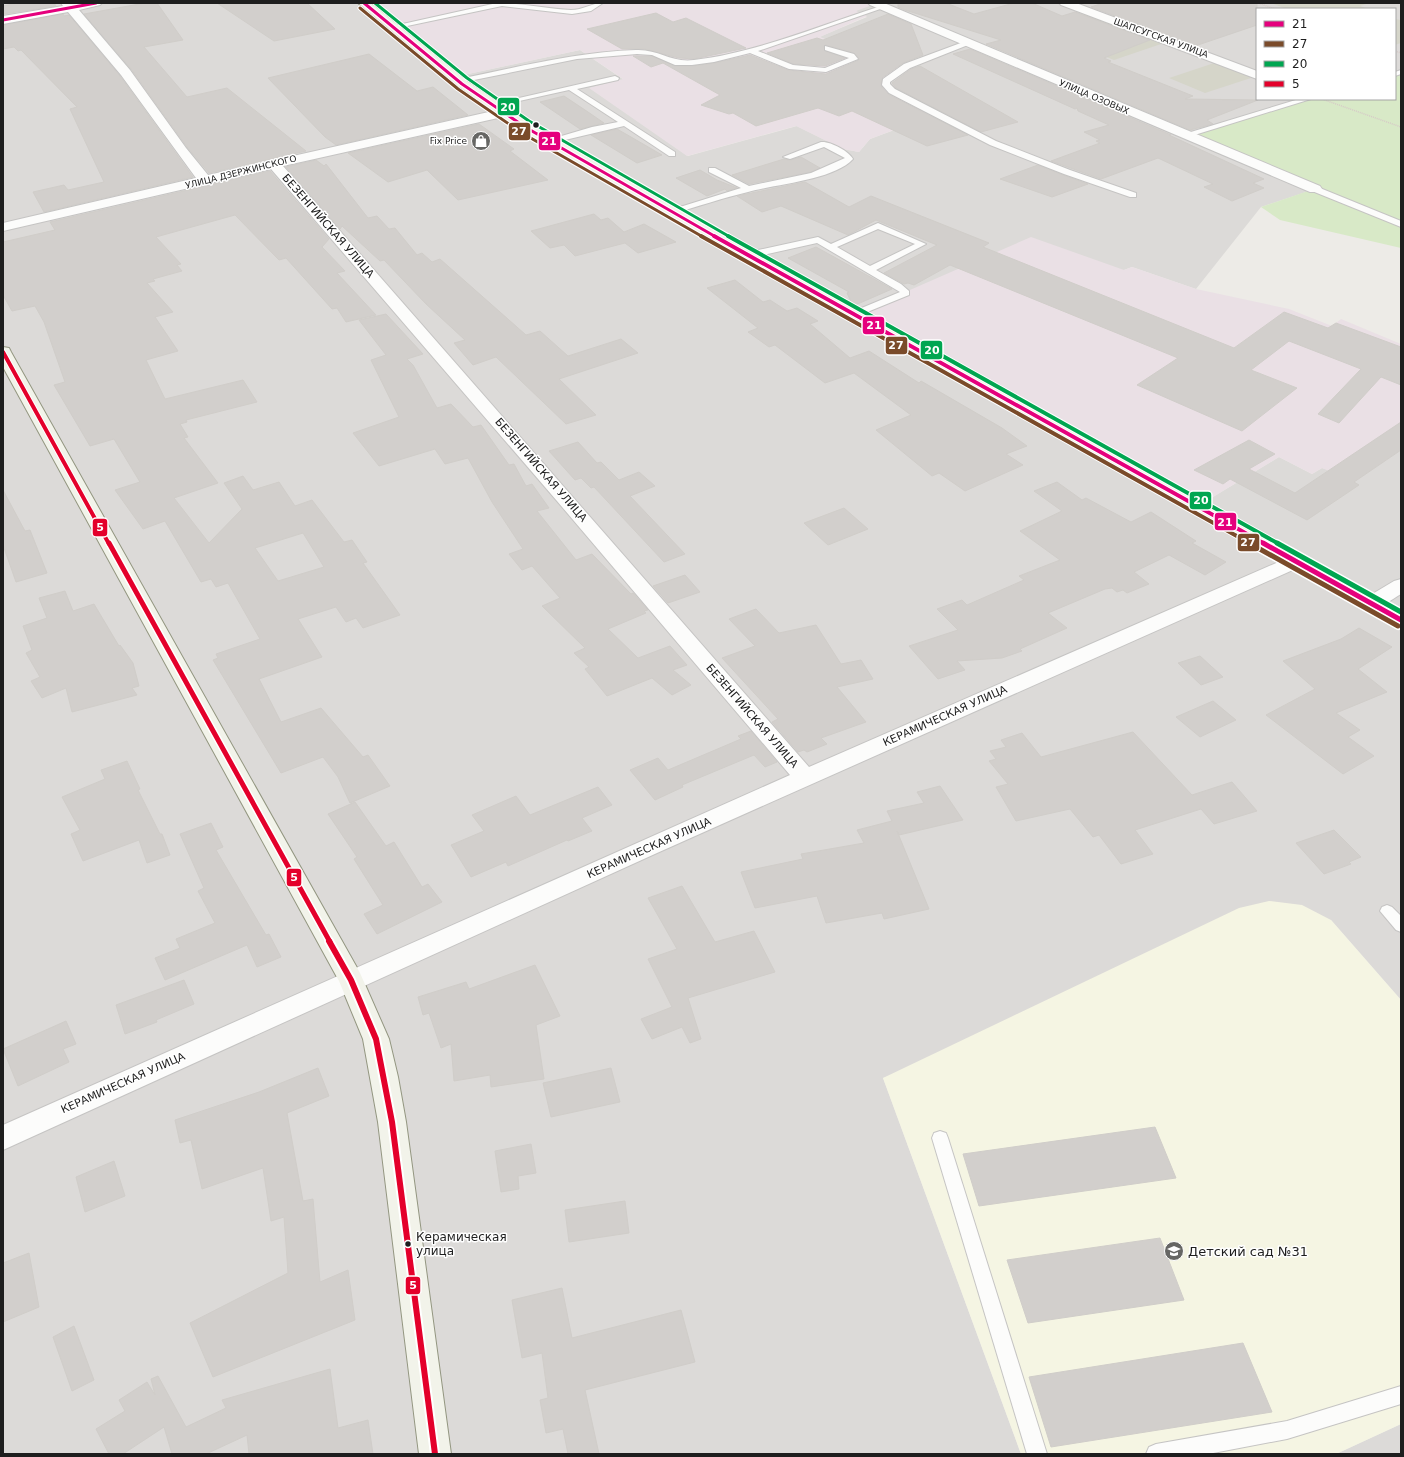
<svg xmlns="http://www.w3.org/2000/svg" width="1404" height="1457" font-family="'DejaVu Sans',sans-serif">
	<rect width="100%" height="100%" fill="#edebe7"/>
	<g fill="#dcdad8">
		<polygon points="3,3 364,3 454,77 580,50 624,80 590,88 688,156 797,126 843,149 859,152 870,139 935,115 886,85 893,65 819,37 867,17 855,11 874,3 1401,3 1401,72 1395,74 1395,9 1257,9 1257,99 1307,99 1315,189 1261,207 1196,289 1132,267 1124,270 1198,506 1279,457 1312,474 1322,468 1329,470 1401,450 1401,1000 1331,920 883,1078 1021,1454 3,1454"/>
		<polygon points="1401,1424 1401,1454 1336,1454"/>
	</g>
	<g fill="#eae0e5">
		<polygon points="364,3 874,3 875,4 856,11 867,16 820,37 902,69 887,85 936,114 870,139 859,152 843,149 796,126 687,156 589,88 623,79 580,50 454,77"/>
		<polygon points="1031,237 1124,270 1132,267 1196,289 1289,309 1332,326 1341,319 1401,344 1401,450 1354,482 1322,468 1312,474 1279,457 1198,506 855,314"/>
	</g>
	<polygon fill="#f5f5e3" points="1269,901 1302,905 1331,920 1401,1000 1401,1424 1336,1454 1021,1454 883,1078 1239,908"/>
	<g fill="#d5d5c9">
		<polygon points="1271,3 1369,3 1360,6 1368,9 1287,9"/>
		<polygon points="1088,13 1164,43 1114,60 1041,30"/>
		<polygon points="1395,19 1401,20 1401,43 1395,45"/>
		<polygon points="1217,62 1254,77 1205,93 1169,78"/>
	</g>
	<polygon fill="#d8e9c7" points="1401,72 1401,248 1280,220 1261,207 1314,189 1185,135 1307,99 1395,99 1395,74"/>
	<g fill="#d2cfcc" stroke="#d0cdc9" fill-rule="evenodd">
		<polygon points="18,3 54,3 56,6 3,14 3,6"/>
		<polygon points="145,3 157,3 183,40 144,47 187,97 227,88 306,151 209,173 187,147 131,69 84,14"/>
		<polygon points="217,3 307,3 335,29 274,41"/>
		<polygon points="898,3 946,3 974,14 1014,3 1032,3 1062,16 1075,12 1150,40 1104,58 1111,61 1108,62 1193,96 1185,99 1258,100 1207,120 1213,124 1190,130 986,44 1001,40 905,10 898,7"/>
		<polygon points="1103,3 1257,3 1257,25 1195,46 1091,7"/>
		<polygon points="656,13 673,22 686,18 746,48 694,59 679,58 644,49 622,49 587,29"/>
		<polygon points="63,14 64,16 69,15 120,76 193,177 44,212 33,192 64,185 68,190 104,182 70,109 77,107 21,50 18,51 14,47 3,49 3,25"/>
		<polygon points="888,14 911,24 923,55 903,63 882,78 881,86 888,94 968,135 927,146 852,111 839,116 818,108 756,126 733,113 729,114 701,105 720,95 663,63 651,67 633,56 652,56 675,66 692,66 714,63 750,55 788,70 826,74 859,60 859,58 854,53 825,45 824,46 825,51 845,58 825,66 793,64 767,53 817,38 823,40"/>
		<polygon points="970,49 1171,135 1169,135 1264,179 1253,183 1264,188 1232,201 1204,187 1213,184 1158,158 1101,179 1051,161 1100,143 1096,141 1100,140 1084,132 1109,125 1078,111 1077,108 1075,109 953,54"/>
		<polygon points="369,54 417,91 433,87 468,115 336,145 325,137 268,78"/>
		<polygon points="920,66 1018,122 981,132 896,88 892,83 911,69"/>
		<polygon points="564,96 588,112 604,123 580,129 540,102"/>
		<polygon points="479,124 514,149 510,151 548,180 458,200 427,170 388,182 348,153"/>
		<polygon points="617,129 631,137 662,155 637,163 591,135"/>
		<polygon points="801,157 820,168 811,172 749,184 732,175 784,159 790,160"/>
		<polygon points="316,160 324,166 326,164 368,218 377,216 389,229 395,228 417,255 422,253 432,262 440,259 526,335 540,331 568,356 621,339 638,353 559,379 596,415 566,424 496,357 473,365 454,343 465,340 426,304 384,260 380,261 342,226 340,229 286,167"/>
		<polygon points="1038,165 1063,175 1088,184 1052,197 1000,179"/>
		<polygon points="700,170 717,180 737,188 727,191 725,189 707,196 676,178"/>
		<path d="M270,171l59,68 -7,8 23,24 -8,2 39,42 -30,7 -9,-14 -5,1 -46,-51 -7,2 -44,-45 -79,22 25,27 -4,1 5,6 -29,8 2,2 -8,2 26,29 -18,5 23,34 -32,9 19,39 78,-19 14,22 -71,18 1,2 -7,2 8,13 -4,1 34,45 -44,15 35,45 33,-34 -18,-26 19,-7 10,14 26,-8 16,24 17,-6 32,42 8,-2 15,22 -4,1 37,52 -37,13 -7,-10 -10,4 -10,-15 -38,12 24,38 -63,22 22,43 40,-14 42,49 5,-2 22,31 -40,17 -12,-26 -15,-20 -42,16 -68,-113 5,-2 -2,-4 44,-15 -32,-56 -12,4 -5,-8 -10,3 -36,-61 -22,8 -28,-39 25,-8 -26,-43 -24,7 -36,-61 11,-3 -21,-60 -9,-16 -23,5 -9,-16v-53l52,-12 -5,-8zM303,533l21,34 -46,14 -23,-33z"/>
		<polygon points="805,182 849,207 871,196 989,243 983,247 1234,348 1284,312 1328,328 1336,323 1401,347 1401,385 1381,377 1339,423 1318,414 1361,369 1289,341 1251,370 1297,388 1242,431 1137,385 1178,358 950,265 914,285 908,283 904,284 884,273 937,245 876,220 848,235 781,206 762,212 737,196"/>
		<polygon points="594,214 601,220 608,218 624,232 644,224 676,242 638,253 625,243 575,256 564,245 550,248 531,231"/>
		<polygon points="816,247 874,279 892,289 853,306 847,293 849,292 788,258"/>
		<polygon points="735,280 763,302 770,300 787,311 797,308 818,321 810,324 850,358 869,351 919,383 921,381 1002,428 1027,446 1006,454 1023,465 965,491 939,473 932,476 876,430 911,415 854,373 825,383 775,345 769,347 748,332 758,328 707,288"/>
		<polygon points="386,314 423,354 407,359 413,365 437,408 451,404 473,427 481,425 509,465 514,464 526,486 532,484 549,508 537,511 576,560 592,554 631,594 633,593 648,610 644,611 646,613 608,629 638,658 670,646 687,665 673,670 691,685 672,695 652,678 607,696 585,669 589,667 574,653 585,648 542,606 560,598 532,566 522,570 509,554 523,549 492,502 468,458 445,464 435,449 379,466 353,433 399,417 371,360 386,355 359,320"/>
		<polygon points="1401,422 1401,450 1354,482 1359,485 1307,520 1230,479 1223,484 1194,470 1249,440 1275,454 1249,469 1295,493"/>
		<polygon points="578,442 597,463 601,462 619,480 639,472 655,486 630,496 685,554 664,562 594,487 591,488 581,478 575,480 549,451"/>
		<polygon points="1057,482 1082,500 1086,498 1131,522 1151,512 1196,541 1192,543 1226,562 1205,575 1169,555 1134,572 1149,584 1127,593 1123,590 1117,592 1112,588 1105,589 1048,613 1067,628 1020,649 1022,651 1002,658 957,661 965,670 938,679 909,646 958,630 937,609 962,600 967,605 1024,580 1019,576 1060,560 1020,531 1062,511 1034,491"/>
		<polygon points="3,490 25,531 30,530 47,573 16,582 3,545"/>
		<polygon points="844,508 868,529 828,545 804,523"/>
		<polygon points="685,575 700,592 668,603 653,586"/>
		<polygon points="65,591 73,611 94,604 119,646 120,645 133,663 139,686 132,688 137,695 72,712 66,688 42,698 31,681 40,677 26,653 32,650 23,626 47,618 39,598"/>
		<polygon points="756,609 779,633 816,625 841,664 861,660 873,679 837,687 866,722 821,738 827,744 807,752 804,750 798,752 772,722 778,719 722,658 755,646 729,619"/>
		<polygon points="1359,628 1392,647 1358,669 1387,692 1336,713 1360,730 1348,737 1374,756 1343,774 1266,715 1315,689 1283,661 1341,639"/>
		<polygon points="1200,656 1223,677 1201,685 1178,663"/>
		<polygon points="1213,701 1236,720 1200,737 1176,717"/>
		<polygon points="751,731 777,762 765,767 754,755 682,785 683,787 655,800 630,770 658,758 668,770 741,739 738,736"/>
		<polygon points="1133,732 1192,795 1232,782 1257,811 1214,824 1201,809 1135,830 1153,854 1121,864 1099,835 1093,837 1070,809 1016,821 996,787 1008,784 989,761 996,759 990,751 1006,747 1001,740 1022,733 1041,757"/>
		<polygon points="127,761 140,789 138,790 160,834 162,834 170,855 147,863 139,840 83,861 71,834 80,830 62,797 105,779 101,770"/>
		<polygon points="940,786 963,820 899,835 897,831 929,909 884,919 882,913 826,923 817,896 755,908 741,872 803,859 801,854 864,843 857,830 892,821 887,811 924,803 917,792"/>
		<polygon points="598,787 612,805 582,818 592,831 568,841 567,840 508,866 506,862 471,877 451,845 484,831 472,815 516,796 530,815"/>
		<polygon points="355,802 386,846 394,842 422,887 428,884 442,902 377,934 364,914 383,905 354,859 357,857 328,814"/>
		<polygon points="211,823 223,847 216,850 266,935 269,934 281,957 257,967 247,945 165,980 155,958 180,948 176,939 215,923 198,891 204,888 180,834"/>
		<polygon points="1334,830 1361,857 1349,862 1351,864 1324,874 1296,843"/>
		<polygon points="682,886 715,942 754,931 775,972 688,998 701,1039 690,1043 682,1027 652,1039 641,1019 672,1007 648,959 677,949 648,898"/>
		<polygon points="535,965 560,1016 536,1025 544,1079 491,1087 490,1075 454,1081 451,1044 441,1048 429,1013 423,1015 418,997 466,982 469,989"/>
		<polygon points="184,980 194,1004 156,1020 157,1022 125,1034 116,1005"/>
		<polygon points="66,1021 76,1044 63,1049 69,1062 18,1086 3,1049"/>
		<polygon points="318,1068 329,1096 287,1113 303,1201 313,1199 320,1282 348,1270 355,1320 213,1377 190,1323 288,1273 284,1217 271,1221 263,1168 202,1189 191,1140 180,1143 175,1120 259,1092"/>
		<polygon points="611,1068 620,1102 551,1117 543,1083"/>
		<polygon points="1155,1127 1176,1178 979,1206 963,1154"/>
		<polygon points="531,1144 536,1173 518,1176 519,1189 501,1192 495,1151"/>
		<polygon points="114,1161 125,1196 85,1212 76,1177"/>
		<polygon points="625,1201 629,1233 569,1242 565,1210"/>
		<polygon points="1160,1238 1184,1300 1028,1323 1007,1260"/>
		<polygon points="29,1253 39,1307 3,1322 3,1263"/>
		<polygon points="562,1288 572,1338 681,1310 695,1362 585,1390 599,1454 568,1454 563,1429 546,1433 540,1400 548,1398 542,1353 522,1358 512,1300"/>
		<polygon points="74,1326 94,1380 72,1391 53,1337"/>
		<polygon points="1243,1343 1272,1412 1051,1447 1029,1377"/>
		<polygon points="330,1369 338,1428 368,1420 373,1454 249,1454 247,1435 206,1454 172,1454 164,1427 123,1454 109,1454 96,1429 125,1411 119,1400 147,1382 155,1395 151,1379 158,1376 186,1427 226,1408 222,1400"/>
	</g>
	<g fill="none" stroke-linecap="round" stroke-linejoin="round">
		<defs>
			<g id="lane">
				<path d="M497,3c25,0 49,6 74,7 12,0 21,-7 32,-7l-12,8 -19,3 -70,-8 -109,23 -4,-2z"/>
				<path d="M881,6l5,1 -128,44 35,14 32,3 24,-10 -24,-8v-4l29,8 4,5 -32,13 -37,-3 -39,-16 -36,9 -22,3h-17l-23,-10 -15,-1 -60,5 -118,24 -4,-2 4,-2c59,-12 117,-27 177,-29 23,-1 35,13 58,10 62,-7 127,-35 187,-54z"/>
				<polygon points="966,41 973,43 910,68 890,82 890,84 895,89 996,141 1070,170 1136,193 1136,197 1130,197 1064,174 990,145 889,93 882,85 883,79 904,64"/>
				<polygon points="1401,70 1401,74 1395,76 1395,72"/>
				<polygon points="615,76 619,78 618,80 577,89 675,152 675,156 669,156 624,126 548,144 548,140 592,127 618,122 569,90 492,107 488,105"/>
				<polygon points="1299,99 1311,99 1188,137 1181,135"/>
				<path d="M821,142c9,-1 28,9 32,17 -19,21 -77,25 -105,33 -26,6 -51,15 -77,22l-4,-3 74,-23 -32,-16v-4h6l34,18 62,-13 34,-15 -21,-11 -34,12 -7,-2z"/>
				<polygon points="1315,186 1401,221 1401,227 1312,191 1311,189"/>
				<path d="M878,223l48,21 -50,26 25,14 8,7v4l-54,22 -5,-3 2,-2 48,-20 -83,-49 -68,15 -4,-3 4,-3 69,-15 13,7zM878,229l37,15 -45,22 -33,-19z"/>
				<polygon points="1387,905 1392,907 1401,916 1401,932 1396,930 1380,911 1382,907"/>
				<polygon points="940,1131 946,1133 948,1138 1047,1454 1027,1454 932,1138 934,1133"/>
				<polygon points="1401,1386 1401,1404 1287,1439 1208,1454 1146,1454 1149,1447 1156,1444 1287,1421"/>
			</g>
			<g id="street">
				<polygon points="61,3 102,3 100,5 79,10 130,70 186,148 208,175 502,109 507,110 509,113 507,116 283,166 809,767 1290,557 1297,555 1304,557 1307,561 1304,565 657,853 3,1150 3,1125 790,775 557,501 271,169 3,231 3,223 196,178 121,75 68,12 3,24 3,16 63,6"/>
				<polygon points="868,3 884,3 1320,186 1322,189 1320,192 1310,192 870,5"/>
				<polygon points="1059,3 1076,3 1257,71 1257,79 1061,5"/>
				<path d="M1401,579v15c-12,7 -23,17 -37,13l-3,-4 3,-4 30,-18z"/>
			</g>
			<g id="secondary">
				<polygon points="358,3 371,3 467,81 530,124 728,238 1401,611 1401,626 1394,625 718,244 520,130 458,86"/>
				<polygon points="3,347 9,348 11,352 360,973 389,1039 398,1077 406,1122 451,1454 419,1454 378,1122 363,1039 339,981 3,367"/>
			</g>
		</defs>
		<use href="#lane" stroke="#c5c4c3" stroke-width="2"/>
		<use href="#street" stroke="#c5c4c3" stroke-width="2"/>
		<use href="#secondary" stroke="#939680" stroke-width="2"/>
		<g stroke="#d6cac7" stroke-width="1.5" stroke-dasharray="1 1" stroke-linecap="butt">
			<polyline points="1258,3 1275,9"/>
			<polyline points="1395,51 1401,53"/>
			<polyline points="1322,99 1401,127"/>
		</g>
		<use href="#lane" fill="#fcfcfb" fill-rule="evenodd"/>
		<use href="#street" fill="#fcfcfb" fill-rule="evenodd"/>
		<use href="#secondary" fill="#f2f3ea" fill-rule="evenodd"/>
		<defs>
			<g id="bus-1-far2">
				<polyline points="364,3 462,84 525,127 716,237"/>
				<polyline points="3,20 96,3"/>
			</g>
			<polyline id="bus-1-far1" points="714,236 1265,544"/>
			<polyline id="bus-1" points="1263,543 1401,620"/>
			<polyline id="bus-2-far2" points="360,8 458,89 522,133 703,237"/>
			<polyline id="bus-2-far1" points="701,236 1251,544"/>
			<polyline id="bus-2" points="1249,543 1398,626"/>
			<polyline id="bus-3-far2" points="375,3 467,78 529,121 730,237"/>
			<polyline id="bus-3-far1" points="728,236 1279,544"/>
			<polyline id="bus-3" points="1277,543 1401,612"/>
			<polyline id="bus-4-far2" points="3,352 109,544"/>
			<polyline id="bus-4-far1" points="109,543 330,942"/>
			<polyline id="bus-4" points="329,941 351,980 376,1039 392,1122 435,1454"/>
		</defs>
		<use href="#bus-1-far2" stroke="#fff" stroke-width="5"/>
		<use href="#bus-1-far1" stroke="#fff" stroke-width="6"/>
		<use href="#bus-1" stroke="#fff" stroke-width="8"/>
		<use href="#bus-2-far2" stroke="#fff" stroke-width="5"/>
		<use href="#bus-2-far1" stroke="#fff" stroke-width="6"/>
		<use href="#bus-2" stroke="#fff" stroke-width="8"/>
		<use href="#bus-3-far2" stroke="#fff" stroke-width="5"/>
		<use href="#bus-3-far1" stroke="#fff" stroke-width="6"/>
		<use href="#bus-3" stroke="#fff" stroke-width="8"/>
		<use href="#bus-4-far2" stroke="#fff" stroke-width="6"/>
		<use href="#bus-4-far1" stroke="#fff" stroke-width="8"/>
		<use href="#bus-4" stroke="#fff" stroke-width="10"/>
		<use href="#bus-1-far2" stroke="#e5007d" stroke-width="3"/>
		<use href="#bus-1-far1" stroke="#e5007d" stroke-width="4"/>
		<use href="#bus-1" stroke="#e5007d" stroke-width="5"/>
		<use href="#bus-2-far2" stroke="#7a4b2a" stroke-width="3"/>
		<use href="#bus-2-far1" stroke="#7a4b2a" stroke-width="4"/>
		<use href="#bus-2" stroke="#7a4b2a" stroke-width="5"/>
		<use href="#bus-3-far2" stroke="#00a651" stroke-width="3"/>
		<use href="#bus-3-far1" stroke="#00a651" stroke-width="4"/>
		<use href="#bus-3" stroke="#00a651" stroke-width="5"/>
		<use href="#bus-4-far2" stroke="#e4002b" stroke-width="4"/>
		<use href="#bus-4-far1" stroke="#e4002b" stroke-width="5"/>
		<use href="#bus-4" stroke="#e4002b" stroke-width="6"/>
	</g>
	<defs>
		<symbol id="shop-disc" viewBox="-11 -11 22 22"><circle r="9.5" fill="#666664" stroke="#fff"/><path d="M-5-2.5h2.3a2.7 3.5 0 0 1 5.4 0H5L5.5 6h-11ZM-1.5-2.5h3a1.5 2.3 0 0 0-3 0Z" fill="#fff"/></symbol>
		<symbol id="school-disc" viewBox="-11 -11 22 22"><circle r="9.5" fill="#666664" stroke="#fff"/><path d="M0-5L7-2L0 1L-7-2ZM-4 1L0 2.5L4 1V4Q0 6-4 4Z" fill="#fff"/></symbol>
	</defs>
	<g fill-rule="evenodd">
		<use href="#shop-disc" x="470" y="130" width="22" height="22"/>
		<use href="#school-disc" x="1163" y="1240" width="22" height="22"/>
	</g>
	<g fill="#1e1e1e" stroke="#fff" stroke-width="1.5">
		<circle cx="536" cy="125" r="3.5"/>
		<circle cx="408" cy="1244" r="3.5"/>
	</g>
	<g text-anchor="middle" dominant-baseline="central" stroke-width="3" stroke-linejoin="round" paint-order="stroke">
		<g font-size="9" fill="#1e1e1e" stroke="#fff">
			<text transform="translate(1161 38) rotate(20)">ШАПСУГСКАЯ УЛИЦА</text>
			<text transform="translate(1094 97) rotate(23)">УЛИЦА ОЗОВЫХ</text>
			<text transform="translate(241 172) rotate(-14)">УЛИЦА ДЗЕРЖИНСКОГО</text>
		</g>
		<g font-size="9" fill="#1e1e1e" stroke="#fff" text-anchor="end">
			<text x="467" y="141">Fix Price</text>
		</g>
		<g font-size="11" fill="#1e1e1e" stroke="#fff">
			<text transform="translate(328 226) rotate(49)">БЕЗЕНГИЙСКАЯ УЛИЦА</text>
			<text transform="translate(541 470) rotate(49)">БЕЗЕНГИЙСКАЯ УЛИЦА</text>
			<text transform="translate(752 716) rotate(49)">БЕЗЕНГИЙСКАЯ УЛИЦА</text>
			<text transform="translate(945 716) rotate(-24)">КЕРАМИЧЕСКАЯ УЛИЦА</text>
			<text transform="translate(649 848) rotate(-24)">КЕРАМИЧЕСКАЯ УЛИЦА</text>
			<text transform="translate(123 1083) rotate(-24)">КЕРАМИЧЕСКАЯ УЛИЦА</text>
		</g>
		<g font-size="12" fill="#1e1e1e" stroke="#fff" text-anchor="start">
			<text x="416" y="1237">Керамическая<tspan x="416" dy="14">улица</tspan></text>
		</g>
		<g font-size="13" fill="#1e1e1e" stroke="#fff" text-anchor="start">
			<text x="1188" y="1251">Детский сад №31</text>
		</g>
	</g>
	<g stroke="#fff" stroke-width="1.5">
		<rect x="497" y="97" width="23" height="19" rx="4" fill="#00a651"/>
		<rect x="508" y="122" width="23" height="19" rx="4" fill="#7a4b2a"/>
		<rect x="538" y="131" width="23" height="20" rx="4" fill="#e5007d"/>
		<rect x="862" y="316" width="23" height="19" rx="4" fill="#e5007d"/>
		<rect x="885" y="336" width="23" height="19" rx="4" fill="#7a4b2a"/>
		<rect x="920" y="340" width="23" height="20" rx="4" fill="#00a651"/>
		<rect x="1189" y="491" width="23" height="19" rx="4" fill="#00a651"/>
		<rect x="1214" y="512" width="23" height="19" rx="4" fill="#e5007d"/>
		<rect x="92" y="518" width="16" height="19" rx="4" fill="#e4002b"/>
		<rect x="1237" y="533" width="23" height="19" rx="4" fill="#7a4b2a"/>
		<rect x="286" y="868" width="16" height="19" rx="4" fill="#e4002b"/>
		<rect x="405" y="1276" width="16" height="19" rx="4" fill="#e4002b"/>
	</g>
	<g font-size="11" text-anchor="middle" font-weight="bold" fill="#fff">
		<text x="508" y="111">20</text>
		<text x="519" y="135">27</text>
		<text x="549" y="145">21</text>
		<text x="874" y="329">21</text>
		<text x="896" y="349">27</text>
		<text x="932" y="354">20</text>
		<text x="1201" y="504">20</text>
		<text x="1225" y="526">21</text>
		<text x="100" y="531">5</text>
		<text x="1248" y="546">27</text>
		<text x="294" y="881">5</text>
		<text x="413" y="1289">5</text>
	</g>
	<rect width="1404" height="1457" fill="none" stroke="#1e1e1e" stroke-width="8"/>
	<rect x="1256" y="8" width="140" height="92" fill="#ffffff" stroke="#a5a5a5"/>
	<rect x="1264" y="21" width="20" height="6" fill="#e5007d" stroke="#a5a5a5"/>
	<text x="1292" y="28" font-size="12" fill="#1e1e1e">21</text>
	<rect x="1264" y="41" width="20" height="6" fill="#7a4b2a" stroke="#a5a5a5"/>
	<text x="1292" y="48" font-size="12" fill="#1e1e1e">27</text>
	<rect x="1264" y="61" width="20" height="6" fill="#00a651" stroke="#a5a5a5"/>
	<text x="1292" y="68" font-size="12" fill="#1e1e1e">20</text>
	<rect x="1264" y="81" width="20" height="6" fill="#e4002b" stroke="#a5a5a5"/>
	<text x="1292" y="88" font-size="12" fill="#1e1e1e">5</text>
</svg>
